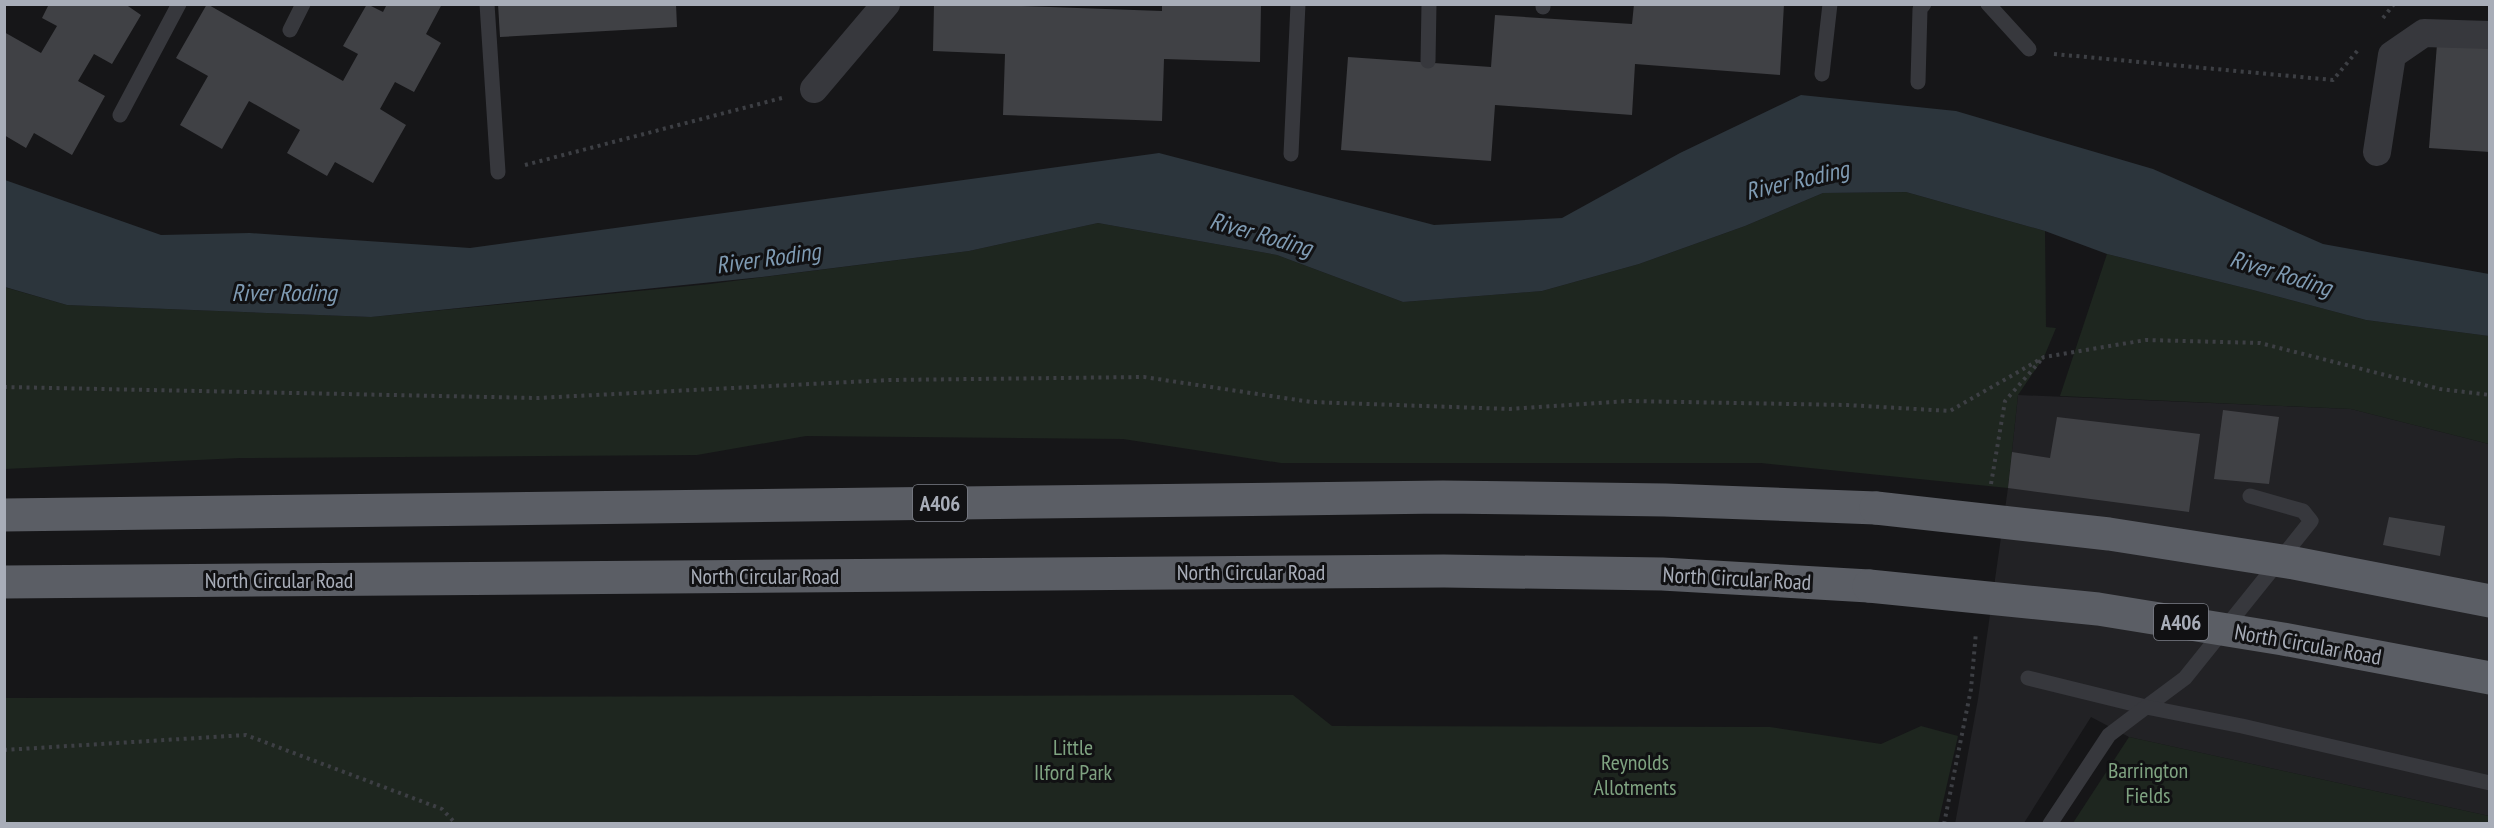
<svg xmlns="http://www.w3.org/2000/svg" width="2494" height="828" font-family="'PT Sans Narrow',sans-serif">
	<rect width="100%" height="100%" fill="#161618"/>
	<polygon fill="#222225" points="2018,395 2351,409 2489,444 2489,816 2129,737 2091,717 2024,823 1955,824 1978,699 2008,488"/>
	<g fill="#1e261f">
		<polygon points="1906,192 2045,231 2046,327 2056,328 2044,357 2018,395 2008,488 1761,463 1281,463 1123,439 806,436 697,455 240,458 5,469 4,287 67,305 371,317 710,284 969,251 1098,223 1277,255 1403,302 1542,291 1639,264 1745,226 1823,193"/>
		<polygon points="2107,254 2253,290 2366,320 2489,336 2489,444 2351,409 2060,396"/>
		<polygon points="1293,695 1332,726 1770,727 1881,744 1921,726 1958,736 1938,824 5,823 5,698"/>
		<polygon points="2129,737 2489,816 2489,823 2073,823"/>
	</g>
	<polygon fill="#2c353c" points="1801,95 1956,111 2153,169 2323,244 2489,274 2489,336 2366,320 2253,290 2107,254 2045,231 1906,192 1823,193 1745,226 1639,264 1542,291 1403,302 1277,255 1098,223 969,251 762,277 371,317 67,305 5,287 5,180 161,235 250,233 470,248 1159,153 1434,225 1562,218 1680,153"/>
	<g fill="#404145">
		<polygon points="49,4 125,4 141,15 112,64 94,54 78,81 105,96 72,155 34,133 26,148 4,135 4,32 41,53 57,26 42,18"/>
		<polygon points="207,4 343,81 358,54 343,46 367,4 383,12 387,4 442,4 426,34 441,43 414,92 395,82 380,109 406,125 373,183 335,162 327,176 287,153 300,130 249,101 222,149 180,125 208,76 176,58"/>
		<polygon points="498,4 676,4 677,27 500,37"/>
		<polygon points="934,4 1022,4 1022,6 1162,11 1162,4 1261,4 1260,62 1164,59 1162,121 1003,115 1005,54 933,51"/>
		<polygon points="1634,4 1784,4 1780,75 1635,64 1632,115 1495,105 1491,161 1341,150 1348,57 1491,67 1495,15 1632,24"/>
		<polygon points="2437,44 2490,48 2490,152 2429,148"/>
		<polygon points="2223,410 2279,417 2269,484 2214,479"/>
		<polygon points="2057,417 2200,434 2189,512 2008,488 2012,452 2050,458"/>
		<polygon points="2389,517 2445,526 2440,556 2383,545"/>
	</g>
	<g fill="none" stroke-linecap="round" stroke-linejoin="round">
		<g stroke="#3d3f44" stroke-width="4" stroke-dasharray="3 4.5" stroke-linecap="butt">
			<polyline points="2383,18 2394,4"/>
			<polyline points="2054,54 2333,80 2358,50"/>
			<polyline points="525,165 782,98"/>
			<polyline points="4,387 537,398 889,380 1144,377 1311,402 1510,409 1627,401 1847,405 1950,411 2044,357 2146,340 2260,343 2440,389 2490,395"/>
			<polyline points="1991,484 2005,401 2041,360"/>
			<polyline points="4,750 246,735 442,809 456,824"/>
			<polyline points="1944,824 1971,689 1976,632"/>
		</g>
		<g stroke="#37383d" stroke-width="15">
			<polyline points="487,4 498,172"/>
			<polyline points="1988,4 2029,49"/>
			<polyline points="1543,7 1543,4"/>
			<polyline points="290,30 303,4"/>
			<polyline points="1428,61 1429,4"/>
			<polyline points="1822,74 1830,4"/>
			<polyline points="1918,82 1920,9 1924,4"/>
			<polyline points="120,115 179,4"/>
			<polyline points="1291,154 1298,4"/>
			<polyline points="2028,678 2146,707 2185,678 2311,521 2303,511 2250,496"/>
			<polyline points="2050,824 2109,735 2146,707 2242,726 2490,783"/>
		</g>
		<g stroke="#37383d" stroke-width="28">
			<polyline points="814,89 886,4"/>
			<polyline points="2377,152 2392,55 2424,33 2490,35"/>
		</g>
		<g stroke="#5b5e65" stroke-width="33">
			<polyline points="4,515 1443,497 1665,500 1876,508"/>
			<polyline points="4,582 1444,571 1662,574 1869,586"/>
		</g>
		<g stroke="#5b5e65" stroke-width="33">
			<polyline points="1876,508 2109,534 2294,563 2490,601"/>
			<polyline points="1869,586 2098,609 2283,639 2490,678"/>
		</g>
	</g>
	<g text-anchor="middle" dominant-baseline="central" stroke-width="6" stroke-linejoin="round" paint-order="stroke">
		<g fill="#111113" stroke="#7b7e86" stroke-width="1.5">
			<rect x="913" y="485" width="54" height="36" rx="4.5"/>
			<rect x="2154" y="604" width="54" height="36" rx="4.5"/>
		</g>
		<g font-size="21" font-weight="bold" fill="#a8adb8">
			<text x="940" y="503">A406</text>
			<text x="2181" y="622">A406</text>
		</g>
		<g font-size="22" fill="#a8adb8" stroke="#111113">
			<text x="1251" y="572">North Circular Road</text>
			<text x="765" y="576">North Circular Road</text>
			<text transform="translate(1737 578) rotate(3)">North Circular Road</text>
			<text x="279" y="580">North Circular Road</text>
			<text transform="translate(2308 644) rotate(10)">North Circular Road</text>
		</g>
		<g font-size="22" fill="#7fa381" stroke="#111113">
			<text x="1073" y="747">Little<tspan x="1073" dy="25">Ilford Park</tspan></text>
			<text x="1635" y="762">Reynolds<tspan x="1635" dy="25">Allotments</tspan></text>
			<text x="2148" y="770">Barrington<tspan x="2148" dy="25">Fields</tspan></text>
		</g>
		<g font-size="24" font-style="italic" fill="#7f9bb3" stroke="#111113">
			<text transform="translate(1797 180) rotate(-13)">River Roding</text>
			<text transform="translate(1261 234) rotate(16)">River Roding</text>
			<text transform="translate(768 258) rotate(-8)">River Roding</text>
			<text transform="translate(2281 273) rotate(17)">River Roding</text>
			<text x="284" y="292">River Roding</text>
		</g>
	</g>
	<rect width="2494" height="828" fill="none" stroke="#a8adb8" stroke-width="12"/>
</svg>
